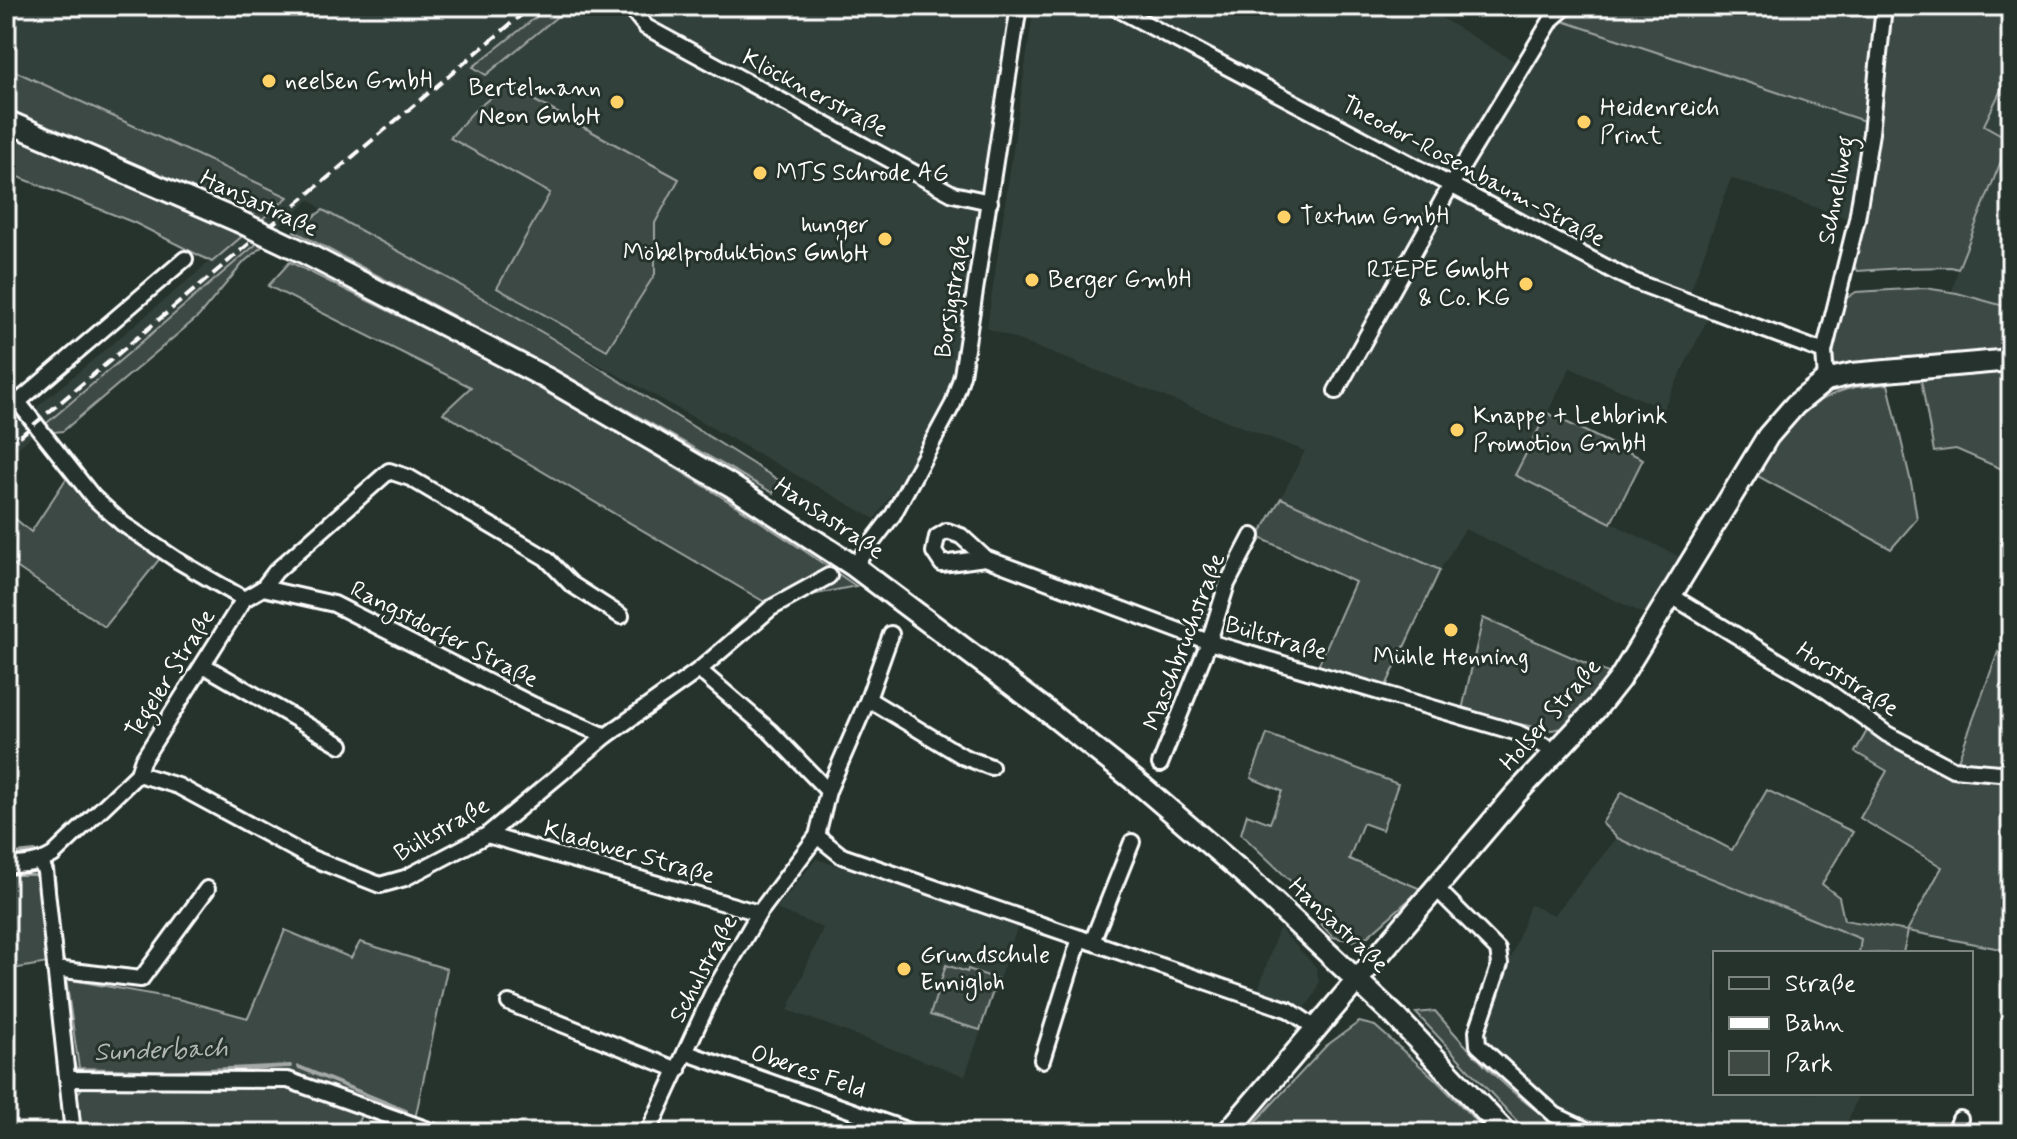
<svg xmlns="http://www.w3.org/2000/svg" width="2017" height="1139" font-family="Mynerve,sans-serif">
	<rect width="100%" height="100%" fill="#26332d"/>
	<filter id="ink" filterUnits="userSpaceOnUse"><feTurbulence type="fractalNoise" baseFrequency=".0125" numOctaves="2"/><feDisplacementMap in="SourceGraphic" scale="16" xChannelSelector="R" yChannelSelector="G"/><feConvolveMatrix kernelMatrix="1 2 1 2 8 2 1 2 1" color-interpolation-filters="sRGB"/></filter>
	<g filter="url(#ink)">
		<g fill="#333f3a">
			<polygon points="6,6 496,6 501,17 514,6 550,6 474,66 486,75 570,6 1011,6 955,378 947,404 923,446 875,519 323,210 310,200 6,458 6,433 287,197 6,67"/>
			<polygon points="1034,6 1421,6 1517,63 1539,51 1560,20 1864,121 1849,219 1731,178 1686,304 1710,314 1663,409 1570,368 1516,475 1686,560 1653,618 1465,529 1440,570 1281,498 1305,451 987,328"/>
			<polygon points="2011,69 2011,308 1952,292 1958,269 1980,209 2001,161 1984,125"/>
			<polygon points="1617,838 1861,939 1859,953 1715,953 1715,1093 1859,1093 1843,1133 1611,1133 1563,1114 1483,1044 1488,1022 1530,905 1554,915"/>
			<polygon points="816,859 1018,925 965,1076 788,1010 823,928 776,909"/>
			<polygon points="1279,928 1316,967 1319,982 1314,996 1304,1008 1258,991"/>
		</g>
		<g fill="#3e4944" stroke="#9ea4a2" stroke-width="2">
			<polygon points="550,6 570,6 486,75 473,67"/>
			<polygon points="1575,6 1876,6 1864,121 1560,20"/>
			<path d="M1890,6h121v63l-27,56 21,12 -4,24 -43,108 -7,-2 -49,1 -44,3 -4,-5c20,-86 27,-173 36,-260z"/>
			<polygon points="6,67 288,197 212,262 135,223 6,172"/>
			<polygon points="506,85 679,179 655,223 655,274 607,350 497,288 550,193 450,138 473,112"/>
			<polygon points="323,210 446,277 545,334 780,481 773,493 560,372 294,231"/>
			<polygon points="267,235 272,238 244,262 199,316 63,431 54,432 41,428"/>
			<path d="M290,262c81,41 165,80 245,124 110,61 218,128 321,200l-88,18 -325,-191 28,-26 -203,-101z"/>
			<polygon points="1925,288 1957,293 2011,308 2011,352 1841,370 1834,363 1833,346 1844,300 1856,292"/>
			<polygon points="2011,371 2011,473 1956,449 1934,452 1921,380"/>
			<path d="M1888,384l24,103 5,32 -26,30 -135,-74c22,-39 53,-79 100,-88 11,-1 21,-2 32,-3z"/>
			<polygon points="1547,413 1643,459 1611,523 1515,475"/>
			<polygon points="68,476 162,556 105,627 6,560 6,511 31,532"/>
			<polygon points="1281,498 1440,570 1386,686 1318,666 1355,582 1258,537"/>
			<polygon points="1483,618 1615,676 1567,727 1552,730 1519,724 1462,710"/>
			<polygon points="1998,652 2011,665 2011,770 1956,766"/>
			<polygon points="1868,729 1952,777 2011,782 2011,951 1908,931 1903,953 1859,953 1861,939 1654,855 1617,838 1602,823 1622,792 1732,850 1767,790 1853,832 1822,884 1839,897 1844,920 1907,931 1942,867 1860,818 1887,771 1855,752"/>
			<polygon points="1267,734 1398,784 1382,830 1363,823 1349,859 1421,889 1368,936 1352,941 1333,937 1321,924 1323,915 1320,909 1241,834 1247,814 1270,823 1282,791 1251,778"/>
			<polygon points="6,875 37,875 48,963 6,970"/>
			<polygon points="285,930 351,958 360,942 447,969 415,1119 276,1074 79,1068 66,979 178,999 248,1018"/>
			<polygon points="946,965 967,972 968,969 997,979 980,1030 930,1015"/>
			<path d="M1435,1011c35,41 91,103 142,122h-49l-112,-120z"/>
			<polygon points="1359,1022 1375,1026 1434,1078 1488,1133 1245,1133 1326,1046"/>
			<polygon points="267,1083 303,1090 364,1109 353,1133 81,1133 77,1094 83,1087"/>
			<polygon points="64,1124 65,1133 6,1133"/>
		</g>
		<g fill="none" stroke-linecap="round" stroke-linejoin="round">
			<g stroke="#a4a9a7" stroke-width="4">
				<polyline points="6,855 35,852"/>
				<polyline points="53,868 55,887"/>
				<polyline points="56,903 58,921"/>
				<polyline points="59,933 63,961"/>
				<polyline points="65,979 72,1058 75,1068 84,1072"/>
				<polyline points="299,1067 406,1111"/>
				<polyline points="145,1073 290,1066"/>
			</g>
			<defs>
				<g id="minor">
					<polyline points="629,6 646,27 953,194 990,202"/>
					<polyline points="1112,6 1619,274 1636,282 1824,352"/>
					<polyline points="1826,380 1824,352 1857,219 1871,133 1884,6"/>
					<polyline points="1336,391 1451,185 1552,19 1567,6"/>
					<polyline points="6,393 18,402 93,497 123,524 177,560 244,599"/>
					<polyline points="18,402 185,259"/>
					<polyline points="985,558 961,536 947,531 937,537 934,552 942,564 985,558 1209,642 1518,733 1557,752"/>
					<polyline points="854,566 893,515 953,404 962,375 1019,6"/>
					<polyline points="263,588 276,571 389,471 410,478 546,558 571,584 621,616"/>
					<polyline points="1670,595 1826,690 1887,734 1953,769 2011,774"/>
					<polyline points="203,665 341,745"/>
					<polyline points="699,670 770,731 828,791"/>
					<polyline points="868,699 964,757 991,767"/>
					<polyline points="1160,764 1209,642 1227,584 1252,536"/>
					<polyline points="138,774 178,786 309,857 380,885 405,878 487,835 606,736 699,670 771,608 829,576"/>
					<polyline points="487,835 759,913"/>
					<polyline points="817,836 842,856 1289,1010 1317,1029"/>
					<polyline points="41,862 45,872 73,1133"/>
					<path d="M6,865c18,0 32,-1 47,-10l85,-81 4,-13 102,-162 19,-11 71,16 199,101 73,31"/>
					<polyline points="1436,888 1498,950 1500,964 1477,1031 1478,1045 1555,1115 1593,1133"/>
					<polyline points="1092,942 1132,842"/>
					<polyline points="55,969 141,979 207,889"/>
					<polyline points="509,1003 678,1070"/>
					<polyline points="687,1053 915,1133"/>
					<polyline points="1042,1060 1080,938"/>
					<polyline points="68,1079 288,1080 437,1133"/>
					<polyline points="648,1133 713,992 759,913 817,836 828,791 868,699 891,634"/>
					<polyline points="1955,1133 1960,1119"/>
				</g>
				<g id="secondary">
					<polyline points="6,121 238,221"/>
					<polyline points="301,251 548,379 730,485 854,566 1043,708 1144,788 1243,873 1396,1017 1506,1133"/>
					<polyline points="1227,1133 1515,795 1596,709 1619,680 1768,436 1795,405 1826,380 1852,374 2011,360"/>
				</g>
			</defs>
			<use href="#minor" stroke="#fff" stroke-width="20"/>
			<use href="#secondary" stroke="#fff" stroke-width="26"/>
			<use href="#minor" stroke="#26332d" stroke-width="14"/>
			<use href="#secondary" stroke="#26332d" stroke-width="20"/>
			<polyline stroke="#fff" stroke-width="4" stroke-dasharray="12 6" stroke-linecap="butt" points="6,448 532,6"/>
			<defs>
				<polyline id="secondary-bridge" points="238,221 301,251"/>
			</defs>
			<use href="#secondary-bridge" stroke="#fff" stroke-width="26" stroke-linecap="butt"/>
			<use href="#secondary-bridge" stroke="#26332d" stroke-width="20"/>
		</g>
	</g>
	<g fill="#ffd166" stroke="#26332d" stroke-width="3">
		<circle cx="269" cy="81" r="8"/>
		<circle cx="617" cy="102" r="8"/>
		<circle cx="1584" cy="122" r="8"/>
		<circle cx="760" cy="173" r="8"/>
		<circle cx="1284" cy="217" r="8"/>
		<circle cx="885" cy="239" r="8"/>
		<circle cx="1032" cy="280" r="8"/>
		<circle cx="1526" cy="284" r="8"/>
		<circle cx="1457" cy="430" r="8"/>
		<circle cx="1451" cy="630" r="8"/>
		<circle cx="904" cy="969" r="8"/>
	</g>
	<g text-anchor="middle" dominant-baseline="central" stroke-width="6" stroke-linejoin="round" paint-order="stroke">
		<g font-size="24" fill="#fff" stroke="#26332d" text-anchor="start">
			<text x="285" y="81">neelsen GmbH</text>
			<text x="601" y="88" text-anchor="end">Bertelmann<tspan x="601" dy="28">Neon GmbH</tspan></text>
			<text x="1600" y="108">Heidenreich<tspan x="1600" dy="28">Print</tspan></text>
			<text x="776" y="173">MTS Schrode AG</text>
			<text x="1300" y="217">Textum GmbH</text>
			<text x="869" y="225" text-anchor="end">hunger<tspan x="869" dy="28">Möbelproduktions GmbH</tspan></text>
			<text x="1510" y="270" text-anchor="end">RIEPE GmbH<tspan x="1510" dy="28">&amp; Co. KG</tspan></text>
			<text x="1048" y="280">Berger GmbH</text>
			<text x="1473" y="416">Knappe + Lehbrink<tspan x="1473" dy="28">Promotion GmbH</tspan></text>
			<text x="1451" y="657" text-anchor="middle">Mühle Henning</text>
			<text x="920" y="955">Grundschule<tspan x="920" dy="28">Ennigloh</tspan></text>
		</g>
		<g font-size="24" fill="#fff" stroke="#26332d">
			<text transform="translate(815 94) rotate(28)">Klöcknerstraße</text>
			<text transform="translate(1473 172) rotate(28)">Theodor-Rosenbaum-Straße</text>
			<text transform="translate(1837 190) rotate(-79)">Schnellweg</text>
			<text transform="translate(259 204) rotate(25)">Hansastraße</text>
			<text transform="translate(953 296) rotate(-81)">Borsigstraße</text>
			<text transform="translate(829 519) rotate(34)">Hansastraße</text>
			<text transform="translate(444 635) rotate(27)">Rangstdorfer Straße</text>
			<text transform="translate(1276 639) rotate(16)">Bültstraße</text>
			<text transform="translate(1185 642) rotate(-69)">Maschbruchstraße</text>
			<text transform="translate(171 674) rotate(-58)">Tegeler Straße</text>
			<text transform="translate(1847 680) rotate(33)">Horststraße</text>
			<text transform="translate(1551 715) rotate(-49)">Holser Straße</text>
			<text transform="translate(442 830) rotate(-30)">Bültstraße</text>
			<text transform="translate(629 853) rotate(16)">Kladower Straße</text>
			<text transform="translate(1338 926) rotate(43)">Hansastraße</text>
			<text transform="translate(704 969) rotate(-62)">Schulstraße</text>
			<text transform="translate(808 1072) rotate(19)">Oberes Feld</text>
		</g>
		<g font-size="26" font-style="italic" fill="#b3b8b6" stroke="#26332d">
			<text transform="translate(161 1051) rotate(-2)">Sunderbach</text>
		</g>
	</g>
	<rect width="2017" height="1139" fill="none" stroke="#26332d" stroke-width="32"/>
	<rect x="16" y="16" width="1985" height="1107" fill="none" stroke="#fff" stroke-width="3" filter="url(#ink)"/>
	<rect x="1713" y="951" width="260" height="144" fill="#26332d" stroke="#7d8581" stroke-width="2"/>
	<rect x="1729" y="977" width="40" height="12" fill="#26332d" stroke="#7d8581" stroke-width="2"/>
	<text x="1785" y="991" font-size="24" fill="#ffffff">Straße</text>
	<rect x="1729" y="1017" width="40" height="12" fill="#ffffff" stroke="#7d8581" stroke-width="2"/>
	<text x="1785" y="1031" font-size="24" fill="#ffffff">Bahn</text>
	<rect x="1729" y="1051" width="40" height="24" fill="#3e4944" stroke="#7d8581" stroke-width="2"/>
	<text x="1785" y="1071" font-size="24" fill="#ffffff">Park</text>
</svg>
